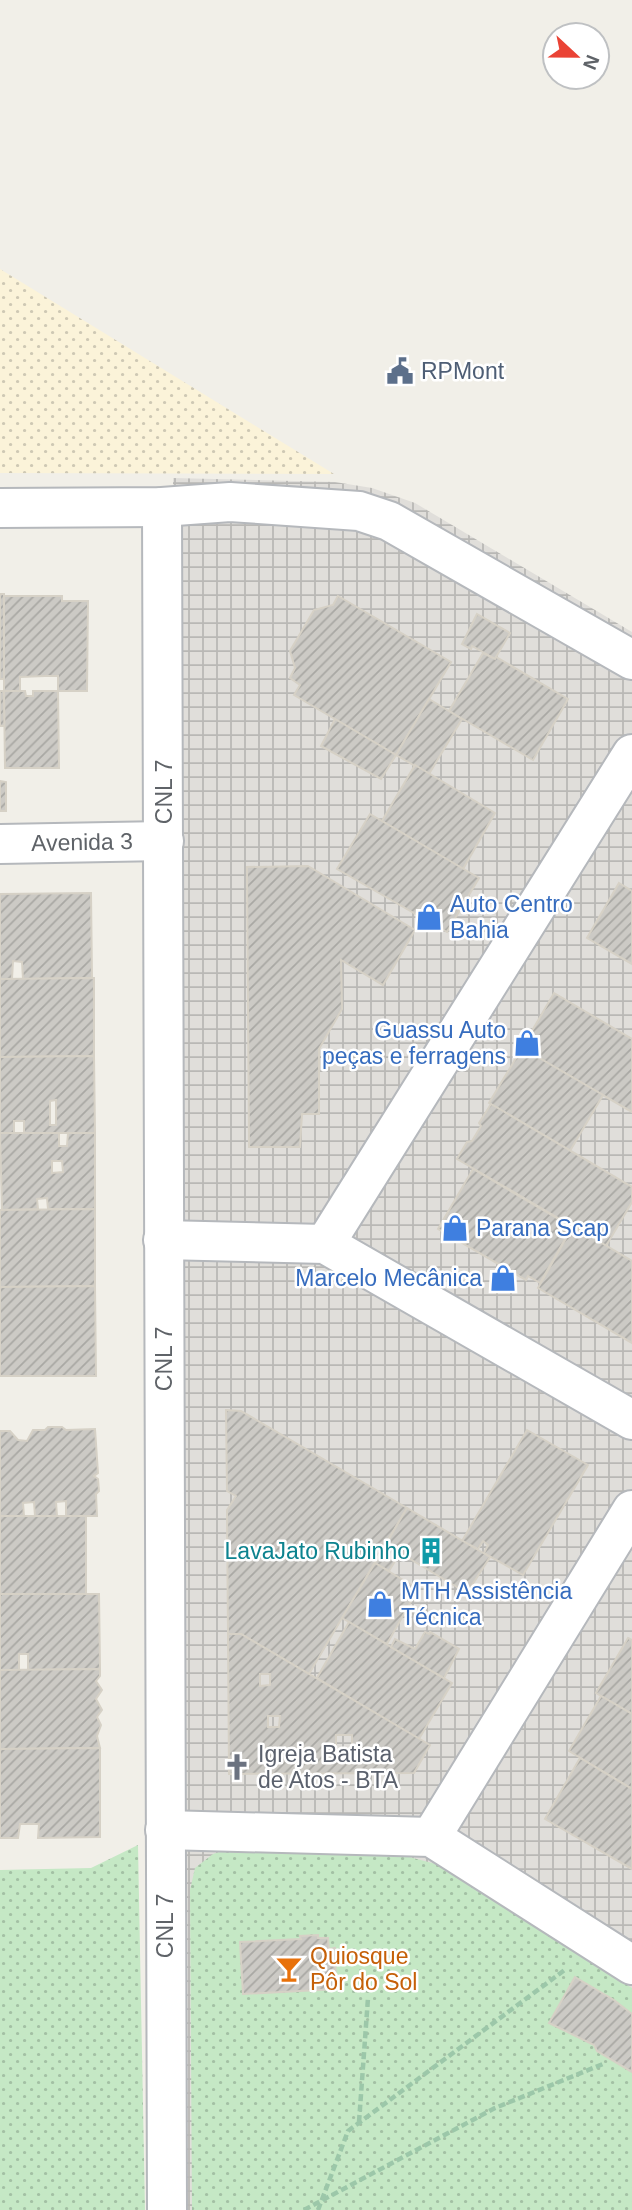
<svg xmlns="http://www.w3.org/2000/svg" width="632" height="2210" font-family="Helvetica,sans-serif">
	<defs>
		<pattern id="industrial-grid" width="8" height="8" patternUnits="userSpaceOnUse" patternTransform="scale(1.75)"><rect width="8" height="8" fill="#e0deda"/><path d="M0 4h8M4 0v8" fill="none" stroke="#b9b8b5"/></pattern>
		<pattern id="sand-dots" width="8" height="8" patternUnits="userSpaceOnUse" patternTransform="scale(1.75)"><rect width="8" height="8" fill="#fbf3d9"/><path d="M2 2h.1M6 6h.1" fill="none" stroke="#cec8b4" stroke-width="1.8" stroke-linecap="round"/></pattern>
		<pattern id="park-dots" width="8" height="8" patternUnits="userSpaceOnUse" patternTransform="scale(1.75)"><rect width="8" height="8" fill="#c5e8c5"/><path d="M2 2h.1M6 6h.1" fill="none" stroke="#a3c0a4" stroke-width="1.8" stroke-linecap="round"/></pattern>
		<pattern id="building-hatch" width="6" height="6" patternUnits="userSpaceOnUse" patternTransform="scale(1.75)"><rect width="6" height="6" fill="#cccac5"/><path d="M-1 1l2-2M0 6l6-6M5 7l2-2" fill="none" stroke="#a9a8a4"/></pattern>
	</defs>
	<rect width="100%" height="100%" fill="#f1efe8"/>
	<polygon fill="url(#industrial-grid)" points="173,478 335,482 372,488 415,503 632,632 632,2210 175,2210"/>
	<polygon fill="url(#sand-dots)" points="0,269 334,474 0,473"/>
	<g fill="url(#park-dots)">
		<polygon points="248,1843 409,1857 436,1864 632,1988 632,2210 192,2210 190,1890 195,1868 213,1854"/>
		<polygon points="138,1845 145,2210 0,2210 0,1870 91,1868"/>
	</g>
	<g fill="url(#building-hatch)" stroke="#d6d1c6" stroke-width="2" fill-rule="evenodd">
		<rect x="0" y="594" width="4" height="85"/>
		<polygon points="4,596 62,596 62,601 88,601 87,691 58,691 58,676 45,676 20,677 20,691 4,691"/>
		<polygon points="338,596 451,662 396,755 294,695 300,685 290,678 295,668 290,651 314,610 333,605"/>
		<polygon points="477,614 510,633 495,659 472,646 471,649 462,644"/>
		<polygon points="483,653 495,659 496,657 568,699 533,760 449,711"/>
		<polygon points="0,691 4,691 5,726 0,726"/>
		<polygon points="4,691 25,691 26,696 33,696 33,691 58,691 59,768 5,768"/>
		<polygon points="429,699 462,719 429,774 396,755"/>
		<polygon points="335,719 396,755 381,779 321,746"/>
		<polygon points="415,765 495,813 463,869 382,821"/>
		<polygon points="0,781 6,782 6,811 0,811"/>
		<polygon points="370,814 479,878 447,932 337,869"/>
		<polygon points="308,866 415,930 383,985 341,960 342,1009 319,1049 319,1114 302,1114 300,1147 249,1147 247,867"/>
		<polygon points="619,883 632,891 632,964 587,938"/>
		<polygon points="91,893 92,978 23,979 22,962 13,961 12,979 0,979 0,894"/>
		<polygon points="94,978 94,1056 0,1057 0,979"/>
		<polygon points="554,993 632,1039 632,1112 522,1048"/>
		<polygon points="522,1048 603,1095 570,1151 489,1103"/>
		<path d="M94,1056l1,77h-71v-12h-10v12h-14v-76zM56,1100v25h-6v-24z"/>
		<polygon points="491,1104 632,1187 632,1202 606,1246 457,1159 467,1142 472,1141 481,1126 479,1123"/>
		<path d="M0,1133h59v13h8l1,-13h27v76h-47l-1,-11 -10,1 1,10 -36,1zM52,1161h10l1,11 -11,1z"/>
		<polygon points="473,1169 572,1227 540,1283 528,1276 526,1280 438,1229"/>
		<polygon points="95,1209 95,1286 0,1287 0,1210"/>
		<polygon points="573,1226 632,1261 632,1343 538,1288"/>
		<polygon points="95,1286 96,1376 0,1376 0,1287"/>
		<polygon points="226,1410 241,1411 407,1508 309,1674 241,1634 228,1634 227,1510 236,1496 227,1491"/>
		<polygon points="48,1427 62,1427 66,1430 95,1429 98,1473 94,1476 98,1479 99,1491 96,1494 97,1516 66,1516 66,1501 56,1502 57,1516 35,1516 34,1502 23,1503 24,1516 0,1516 0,1431 10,1431 18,1440 27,1441 33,1430 45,1430"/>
		<polygon points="527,1430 588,1465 523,1575 484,1553 488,1545 483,1541 478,1549 462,1541"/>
		<polygon points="407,1508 490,1557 467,1593 400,1553 389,1571 375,1563"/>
		<rect x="0" y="1516" width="86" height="78"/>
		<polygon points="375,1563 418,1589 387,1644 342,1618"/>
		<polygon points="0,1594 99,1594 100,1669 28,1670 28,1654 19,1654 19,1670 0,1670"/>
		<polygon points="349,1622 452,1683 419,1739 317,1678"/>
		<polygon points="425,1632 429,1634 430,1632 459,1649 444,1678 391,1647 395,1639 415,1649"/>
		<path d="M228,1634h13l189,111 -16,28 -185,1zM260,1674h10v11l-10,1zM268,1716h12l-1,11h-11zM336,1735h16v13l-16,1z"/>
		<polygon points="628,1638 632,1640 632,1714 596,1693"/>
		<polygon points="100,1669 100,1676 96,1681 102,1690 96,1699 102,1710 97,1717 101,1725 97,1736 100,1748 0,1749 0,1670"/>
		<polygon points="601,1696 632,1714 632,1789 569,1751"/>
		<polygon points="100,1748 100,1837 38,1838 39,1824 20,1824 18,1838 0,1838 0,1749"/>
		<polygon points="580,1758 632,1789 632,1869 545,1819"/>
		<polygon points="318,1935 318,1938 328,1938 329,1949 335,1948 336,1989 243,1994 240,1942 301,1939 300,1936"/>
		<polygon points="575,1977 614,2000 632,2014 632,2072 597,2051 594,2045 549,2023"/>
	</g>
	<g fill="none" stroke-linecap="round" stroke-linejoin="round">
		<defs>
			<g id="minor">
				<polyline points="162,507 167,2210"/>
				<polyline points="0,508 162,507 230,502 359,511 389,521 632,660"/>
				<polyline points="0,844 164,841"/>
				<polyline points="163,1240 325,1244 632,1420"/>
				<polyline points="325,1244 632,754"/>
				<polyline points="165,1830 431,1837 632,1965"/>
				<polyline points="431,1837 632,1510"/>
			</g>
		</defs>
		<use href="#minor" stroke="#b5b8bc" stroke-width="42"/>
		<g stroke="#9cc7a9" stroke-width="4.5" stroke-dasharray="7 3.5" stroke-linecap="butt">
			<polyline points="359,2122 368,1998"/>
			<polyline points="304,2210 495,2108 603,2064"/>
			<polyline points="318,2210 348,2131 566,1969"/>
		</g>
		<use href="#minor" stroke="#fff" stroke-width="38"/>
	</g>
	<defs>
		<symbol id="civic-bare" viewBox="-9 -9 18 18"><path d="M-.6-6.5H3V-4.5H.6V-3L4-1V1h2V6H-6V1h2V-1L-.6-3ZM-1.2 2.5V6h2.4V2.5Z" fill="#5c6f8a" stroke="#fff" stroke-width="2.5" paint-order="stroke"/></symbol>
		<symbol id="shop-bare" viewBox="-9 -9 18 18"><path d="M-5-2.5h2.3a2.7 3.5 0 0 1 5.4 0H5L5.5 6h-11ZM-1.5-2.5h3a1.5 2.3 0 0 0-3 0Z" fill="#3f7fe0" stroke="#fff" stroke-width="2.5" paint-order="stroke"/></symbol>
		<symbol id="building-bare" viewBox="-9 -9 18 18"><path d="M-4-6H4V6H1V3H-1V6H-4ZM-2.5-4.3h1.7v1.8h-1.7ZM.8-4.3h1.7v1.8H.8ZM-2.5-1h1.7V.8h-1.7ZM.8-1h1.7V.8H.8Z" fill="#0f9aa8" stroke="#fff" stroke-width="2.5" paint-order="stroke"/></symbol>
		<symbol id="church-bare" viewBox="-9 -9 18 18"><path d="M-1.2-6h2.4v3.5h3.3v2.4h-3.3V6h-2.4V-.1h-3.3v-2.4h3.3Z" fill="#6b7280" stroke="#fff" stroke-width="2.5" paint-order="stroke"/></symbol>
		<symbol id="bar-bare" viewBox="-9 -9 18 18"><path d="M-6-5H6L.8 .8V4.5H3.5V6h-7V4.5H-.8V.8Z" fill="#e8710a" stroke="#fff" stroke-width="2.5" paint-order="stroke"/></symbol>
	</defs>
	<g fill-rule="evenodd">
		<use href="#civic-bare" x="381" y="352" width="38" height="38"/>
		<use href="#shop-bare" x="410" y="898" width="38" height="38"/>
		<use href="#shop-bare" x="508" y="1024" width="38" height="38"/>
		<use href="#shop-bare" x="436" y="1209" width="38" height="38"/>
		<use href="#shop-bare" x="484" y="1259" width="38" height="38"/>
		<use href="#building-bare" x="412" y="1532" width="38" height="38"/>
		<use href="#shop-bare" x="361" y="1585" width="38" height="38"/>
		<use href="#church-bare" x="218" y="1748" width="38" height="38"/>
		<use href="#bar-bare" x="270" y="1950" width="38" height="38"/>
	</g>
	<g text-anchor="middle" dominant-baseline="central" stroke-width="5" stroke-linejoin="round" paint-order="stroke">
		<g font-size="23" fill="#4e5e75" stroke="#fff" text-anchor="start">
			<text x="421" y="371">RPMont</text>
		</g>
		<g font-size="23" fill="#5f6368" stroke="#fff">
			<text transform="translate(164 792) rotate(-90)">CNL 7</text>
			<text transform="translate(82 842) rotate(-1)">Avenida 3</text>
			<text transform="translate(164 1359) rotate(-90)">CNL 7</text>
			<text transform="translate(165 1926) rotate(-90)">CNL 7</text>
		</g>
		<g font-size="23" fill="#366cbe" stroke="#fff" text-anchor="start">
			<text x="450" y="904">Auto Centro<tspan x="450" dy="26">Bahia</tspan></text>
			<text x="506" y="1030" text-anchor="end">Guassu Auto<tspan x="506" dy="26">peças e ferragens</tspan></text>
			<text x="476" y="1228">Parana Scap</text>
			<text x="482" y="1278" text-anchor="end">Marcelo Mecânica</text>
			<text x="401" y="1591">MTH Assistência<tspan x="401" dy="26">Técnica</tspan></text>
		</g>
		<g font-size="23" fill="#0d838f" stroke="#fff" text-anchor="end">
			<text x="410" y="1551">LavaJato Rubinho</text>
		</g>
		<g font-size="23" fill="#5b616d" stroke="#fff" text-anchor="start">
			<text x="258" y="1754">Igreja Batista<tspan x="258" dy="26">de Atos - BTA</tspan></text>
		</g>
		<g font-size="23" fill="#c56008" stroke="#fff" text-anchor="start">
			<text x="310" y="1956">Quiosque<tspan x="310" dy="26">Pôr do Sol</tspan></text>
		</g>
	</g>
	<g transform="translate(576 56) rotate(112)"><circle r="33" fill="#ffffff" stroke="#bfc1c3" stroke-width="2"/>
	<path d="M0-5L12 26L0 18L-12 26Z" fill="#ea4335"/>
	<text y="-10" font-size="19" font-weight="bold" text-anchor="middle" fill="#5f6368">N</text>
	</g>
</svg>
